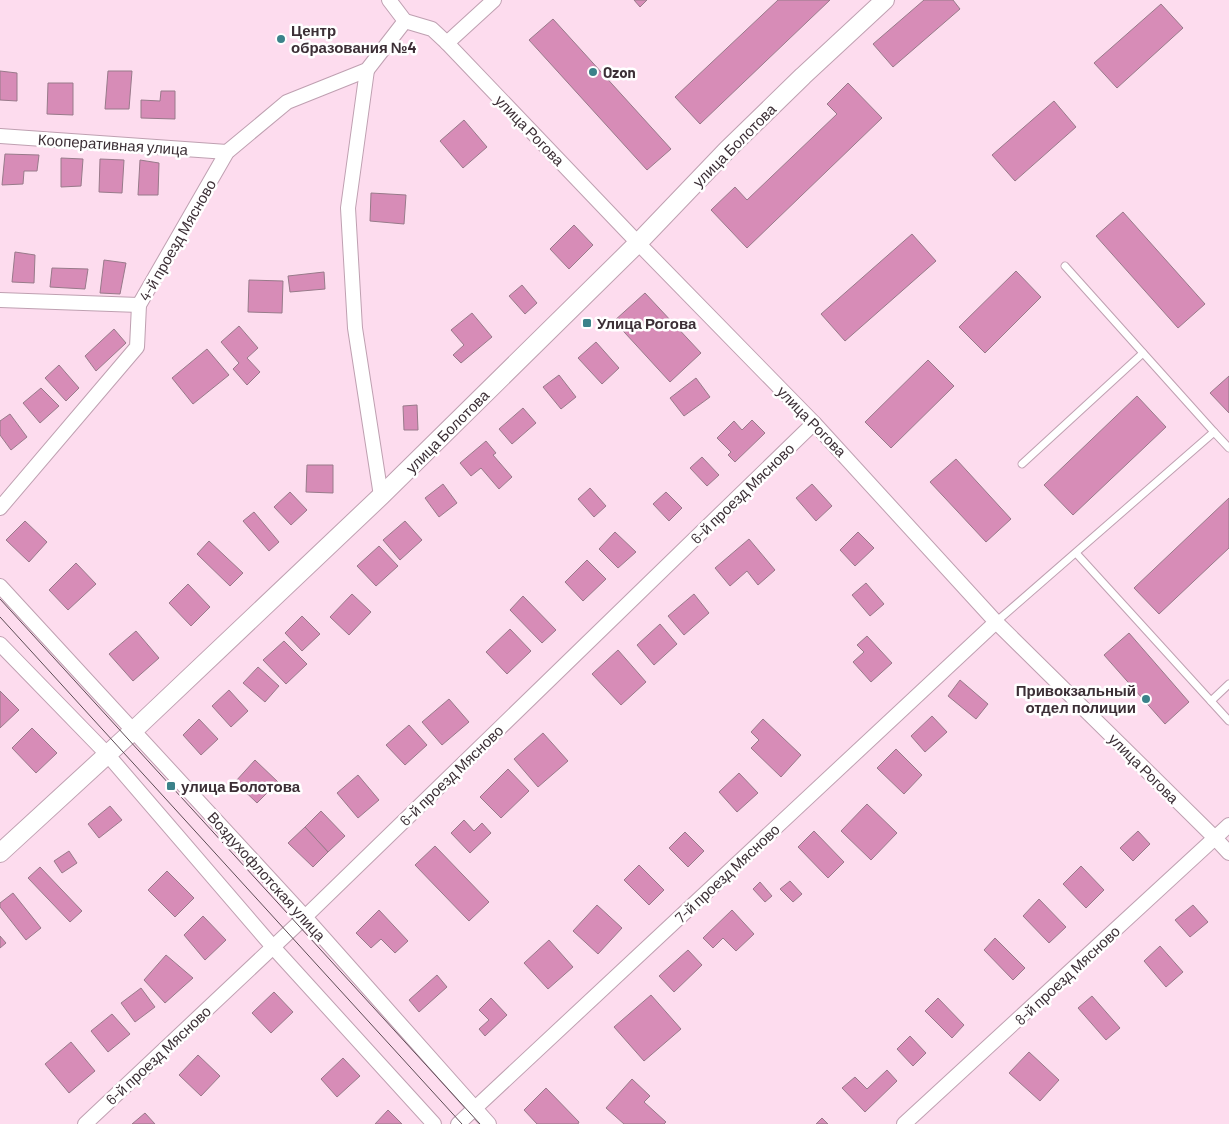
<svg xmlns="http://www.w3.org/2000/svg" width="1229" height="1124" font-family="Barlow,sans-serif">
	<rect width="100%" height="100%" fill="#fddcee"/>
	<g fill="#d78cb7" stroke="#987a8a">
		<polygon points="634,0 647,0 640,7"/>
		<polygon points="778,0 830,0 700,124 675,97"/>
		<polygon points="924,0 953,0 960,9 893,67 873,44"/>
		<polygon points="1161,4 1183,28 1117,88 1094,63"/>
		<polygon points="553,19 671,149 647,170 529,40"/>
		<polygon points="0,71 17,73 17,101 0,100"/>
		<polygon points="108,71 132,71 129,109 105,109"/>
		<polygon points="48,83 73,83 73,115 47,114"/>
		<polygon points="848,83 882,118 747,248 711,210 735,187 747,200 837,114 827,104"/>
		<polygon points="161,91 175,91 175,119 141,118 141,100 160,101"/>
		<polygon points="1054,101 1076,127 1015,181 992,155"/>
		<polygon points="464,120 487,147 463,168 440,141"/>
		<polygon points="5,154 39,155 37,171 24,171 23,184 2,185"/>
		<polygon points="61,158 83,159 81,186 61,187"/>
		<polygon points="100,159 124,160 122,193 99,192"/>
		<polygon points="140,160 159,163 158,195 138,195"/>
		<polygon points="371,193 406,195 404,224 370,221"/>
		<polygon points="1123,212 1205,304 1178,328 1096,236"/>
		<polygon points="574,225 593,245 569,269 550,249"/>
		<polygon points="912,234 936,261 845,341 821,314"/>
		<polygon points="15,252 35,255 34,283 12,282"/>
		<polygon points="104,260 126,263 120,294 100,293"/>
		<polygon points="52,268 88,269 85,289 50,287"/>
		<polygon points="1016,271 1041,297 985,353 959,327"/>
		<polygon points="324,272 325,289 290,292 288,276"/>
		<polygon points="249,280 283,281 282,313 248,312"/>
		<polygon points="522,285 537,303 525,314 509,296"/>
		<polygon points="645,293 701,353 670,382 614,321"/>
		<polygon points="472,313 492,337 461,363 453,355 464,345 451,330"/>
		<polygon points="239,326 258,348 247,358 260,372 247,385 233,369 239,363 221,342"/>
		<polygon points="114,329 126,343 96,371 85,356"/>
		<polygon points="596,342 619,368 602,384 578,358"/>
		<polygon points="207,349 229,375 193,404 172,378"/>
		<polygon points="928,360 954,386 891,448 865,422"/>
		<polygon points="59,365 79,388 66,401 45,378"/>
		<polygon points="559,375 576,397 561,409 543,387"/>
		<polygon points="1229,376 1229,413 1210,393"/>
		<polygon points="696,378 710,397 684,416 670,398"/>
		<polygon points="41,388 59,406 40,423 23,403"/>
		<polygon points="1137,396 1166,427 1073,515 1044,485"/>
		<polygon points="417,405 418,430 404,430 403,406"/>
		<polygon points="523,408 536,423 512,444 499,429"/>
		<polygon points="10,414 27,437 11,450 0,435 0,421"/>
		<polygon points="752,420 765,433 735,462 728,455 731,452 717,438 734,421 742,430"/>
		<polygon points="486,441 496,453 493,455 512,477 499,489 481,468 471,476 460,463"/>
		<polygon points="702,457 719,475 707,486 690,468"/>
		<polygon points="956,459 1011,519 986,542 930,482"/>
		<polygon points="307,465 333,465 333,493 306,492"/>
		<polygon points="443,484 457,503 439,517 425,498"/>
		<polygon points="812,484 832,506 816,521 796,498"/>
		<polygon points="590,488 606,506 594,517 578,499"/>
		<polygon points="290,492 307,510 291,525 274,507"/>
		<polygon points="666,492 682,508 669,521 653,504"/>
		<polygon points="1229,498 1229,548 1159,614 1134,588"/>
		<polygon points="254,512 279,542 269,551 243,521"/>
		<polygon points="25,521 47,542 29,562 6,540"/>
		<polygon points="405,521 422,540 400,560 383,540"/>
		<polygon points="615,532 636,552 618,568 599,549"/>
		<polygon points="858,532 874,548 855,566 840,550"/>
		<polygon points="749,539 775,570 758,585 747,571 730,586 715,568"/>
		<polygon points="209,541 243,573 230,586 197,554"/>
		<polygon points="379,546 398,566 376,586 357,566"/>
		<polygon points="587,560 606,579 583,601 565,582"/>
		<polygon points="76,563 96,584 68,610 49,590"/>
		<polygon points="866,583 884,604 870,616 852,595"/>
		<polygon points="188,584 210,607 191,626 169,603"/>
		<polygon points="352,594 371,612 349,635 330,617"/>
		<polygon points="694,594 709,613 684,635 668,616"/>
		<polygon points="523,596 556,630 542,643 510,610"/>
		<polygon points="302,616 320,634 302,651 285,633"/>
		<polygon points="660,624 677,644 654,665 637,645"/>
		<polygon points="510,629 531,651 507,674 486,652"/>
		<polygon points="136,631 159,658 133,681 109,654"/>
		<polygon points="1129,633 1189,702 1165,724 1104,655"/>
		<polygon points="867,636 892,663 871,682 853,662 864,652 857,645"/>
		<polygon points="284,641 307,664 286,684 263,660"/>
		<polygon points="618,650 646,682 621,705 592,674"/>
		<polygon points="258,667 279,686 265,702 243,683"/>
		<polygon points="960,680 988,704 976,719 948,696"/>
		<polygon points="229,690 248,711 231,727 212,706"/>
		<polygon points="0,691 19,710 0,728"/>
		<polygon points="449,699 469,722 442,745 422,722"/>
		<polygon points="932,716 947,732 925,752 911,736"/>
		<polygon points="199,719 218,739 201,755 183,735"/>
		<polygon points="763,719 801,755 781,777 751,748 759,740 751,732"/>
		<polygon points="409,725 427,745 405,765 386,745"/>
		<polygon points="32,728 57,753 36,773 12,748"/>
		<polygon points="543,733 568,761 538,787 514,759"/>
		<polygon points="896,749 922,775 904,794 877,768"/>
		<polygon points="255,760 278,782 257,803 235,782"/>
		<polygon points="508,769 529,791 501,818 480,797"/>
		<polygon points="739,773 758,793 737,812 719,792"/>
		<polygon points="358,775 379,800 358,818 337,793"/>
		<polygon points="867,804 897,833 871,860 841,831"/>
		<polygon points="110,806 122,820 99,838 88,824"/>
		<polygon points="321,811 345,836 328,852 305,827"/>
		<polygon points="464,820 474,831 482,823 491,833 470,853 451,833"/>
		<polygon points="305,827 328,852 313,867 288,843"/>
		<polygon points="814,831 844,862 828,878 798,847"/>
		<polygon points="1138,831 1150,844 1133,861 1120,848"/>
		<polygon points="685,832 704,851 688,867 669,848"/>
		<polygon points="435,846 489,902 469,921 415,865"/>
		<polygon points="69,851 77,863 62,873 54,861"/>
		<polygon points="639,865 664,890 649,905 624,880"/>
		<polygon points="1081,866 1104,890 1086,908 1063,884"/>
		<polygon points="40,867 82,911 70,922 28,878"/>
		<polygon points="167,871 194,898 175,917 148,890"/>
		<polygon points="790,881 802,894 793,902 780,889"/>
		<polygon points="760,882 772,896 765,902 753,889"/>
		<polygon points="13,893 41,928 26,940 0,907 0,903"/>
		<polygon points="1039,899 1066,927 1049,943 1023,916"/>
		<polygon points="597,905 622,928 598,954 573,931"/>
		<polygon points="1193,905 1208,922 1190,937 1175,920"/>
		<polygon points="379,910 408,941 395,953 381,939 371,948 356,933"/>
		<polygon points="732,910 754,934 736,951 723,938 713,948 703,938"/>
		<polygon points="203,916 226,940 205,960 184,935"/>
		<polygon points="0,936 6,943 0,948"/>
		<polygon points="995,938 1025,968 1013,980 984,950"/>
		<polygon points="549,940 573,967 548,989 524,963"/>
		<polygon points="1160,946 1183,972 1166,987 1144,961"/>
		<polygon points="688,950 702,965 674,992 659,976"/>
		<polygon points="166,955 193,978 165,1003 144,980"/>
		<polygon points="437,975 447,987 419,1012 409,1000"/>
		<polygon points="141,988 155,1007 135,1022 121,1003"/>
		<polygon points="274,992 293,1012 271,1033 252,1013"/>
		<polygon points="651,995 681,1029 644,1061 614,1027"/>
		<polygon points="1092,996 1120,1028 1106,1040 1078,1008"/>
		<polygon points="491,998 507,1015 485,1036 479,1029 489,1020 479,1010"/>
		<polygon points="938,998 964,1025 952,1038 925,1011"/>
		<polygon points="112,1014 130,1034 108,1052 91,1031"/>
		<polygon points="910,1036 926,1053 913,1066 897,1049"/>
		<polygon points="71,1042 95,1071 69,1093 45,1064"/>
		<polygon points="1029,1052 1059,1080 1040,1101 1009,1073"/>
		<polygon points="198,1055 220,1076 201,1096 179,1075"/>
		<polygon points="343,1058 360,1076 337,1097 321,1079"/>
		<polygon points="887,1070 897,1081 865,1112 842,1088 855,1077 867,1089"/>
		<polygon points="632,1079 650,1096 644,1102 666,1122 664,1124 624,1124 606,1108"/>
		<polygon points="546,1088 579,1122 578,1124 537,1124 524,1110"/>
		<polygon points="388,1110 402,1124 375,1124"/>
		<polygon points="145,1113 155,1124 132,1124"/>
		<polygon points="822,1118 828,1124 816,1124"/>
	</g>
	<g fill="none" stroke-linecap="round" stroke-linejoin="round">
		<defs>
			<g id="service">
				<polyline points="1214,432 1229,448"/>
				<polyline points="1022,464 1143,353"/>
				<polyline points="1076,553 1229,721"/>
				<polyline points="996,622 1214,432 1065,266"/>
				<polyline points="1211,701 1229,684"/>
			</g>
			<g id="minor">
				<polyline points="389,0 405,21 432,29 447,43 638,243 814,423 996,622 1215,838 1229,853"/>
				<polyline points="447,43 494,0"/>
				<polyline points="367,70 348,208 355,328 381,496"/>
				<polyline points="0,136 227,152"/>
				<polyline points="0,300 139,305"/>
				<polyline points="0,508 137,347 139,305 227,152 287,102 367,70 405,21"/>
				<polyline points="0,586 305,917 489,1124"/>
				<polyline points="0,644 107,754 273,947 434,1124"/>
				<polyline points="85,1124 305,917 814,423"/>
				<polyline points="458,1124 996,622"/>
				<polyline points="904,1124 1229,825"/>
			</g>
			<polyline id="tertiary" points="0,853 134,730 381,496 638,243 727,150 803,76 885,0"/>
		</defs>
		<use href="#service" stroke="#bfa0b1" stroke-width="9"/>
		<use href="#minor" stroke="#bfa0b1" stroke-width="16"/>
		<use href="#tertiary" stroke="#bfa0b1" stroke-width="20"/>
		<use href="#service" stroke="#fff" stroke-width="7"/>
		<use href="#minor" stroke="#fff" stroke-width="14"/>
		<use href="#tertiary" stroke="#fff" stroke-width="18"/>
		<g stroke="#5d4c55" stroke-width="1">
			<polyline points="0,599 480,1124"/>
			<polyline points="0,617 462,1124"/>
		</g>
	</g>
	<g fill="#3b828a" stroke="#fff" stroke-width="2">
		<circle cx="281" cy="39" r="5"/>
		<circle cx="593" cy="72" r="5"/>
		<rect x="582" y="318" width="10" height="10" rx="2.5"/>
		<circle cx="1146" cy="699" r="5"/>
		<rect x="166" y="781" width="10" height="10" rx="2.5"/>
	</g>
	<g text-anchor="middle" dominant-baseline="central" stroke-width="5" stroke-linejoin="round" paint-order="stroke">
		<g font-size="15" font-weight="bold" fill="#3c2f36" stroke="#fff" text-anchor="start">
			<text x="291" y="30">Центр<tspan x="291" dy="17">образования №4</tspan></text>
			<text x="603" y="72">Ozon</text>
			<text x="597" y="323">Улица Рогова</text>
			<text x="1136" y="690" text-anchor="end">Привокзальный<tspan x="1136" dy="17">отдел полиции</tspan></text>
			<text x="181" y="786">улица Болотова</text>
		</g>
		<g font-size="15" fill="#3c2f36" stroke="#fff">
			<text transform="translate(530 130) rotate(46)">улица Рогова</text>
			<text transform="translate(113 144) rotate(4)">Кооперативная улица</text>
			<text transform="translate(734 145) rotate(-45)">улица Болотова</text>
			<text transform="translate(177 240) rotate(-60)">4-й проезд Мясново</text>
			<text transform="translate(812 421) rotate(46)">улица Рогова</text>
			<text transform="translate(447 431) rotate(-45)">улица Болотова</text>
			<text transform="translate(742 493) rotate(-44)">6-й проезд Мясново</text>
			<text transform="translate(1144 768) rotate(45)">улица Рогова</text>
			<text transform="translate(451 775) rotate(-44)">6-й проезд Мясново</text>
			<text transform="translate(727 873) rotate(-43)">7-й проезд Мясново</text>
			<text transform="translate(267 876) rotate(48)">Воздухофлотская улица</text>
			<text transform="translate(1067 975) rotate(-43)">8-й проезд Мясново</text>
			<text transform="translate(158 1055) rotate(-43)">6-й проезд Мясново</text>
		</g>
	</g>
</svg>
